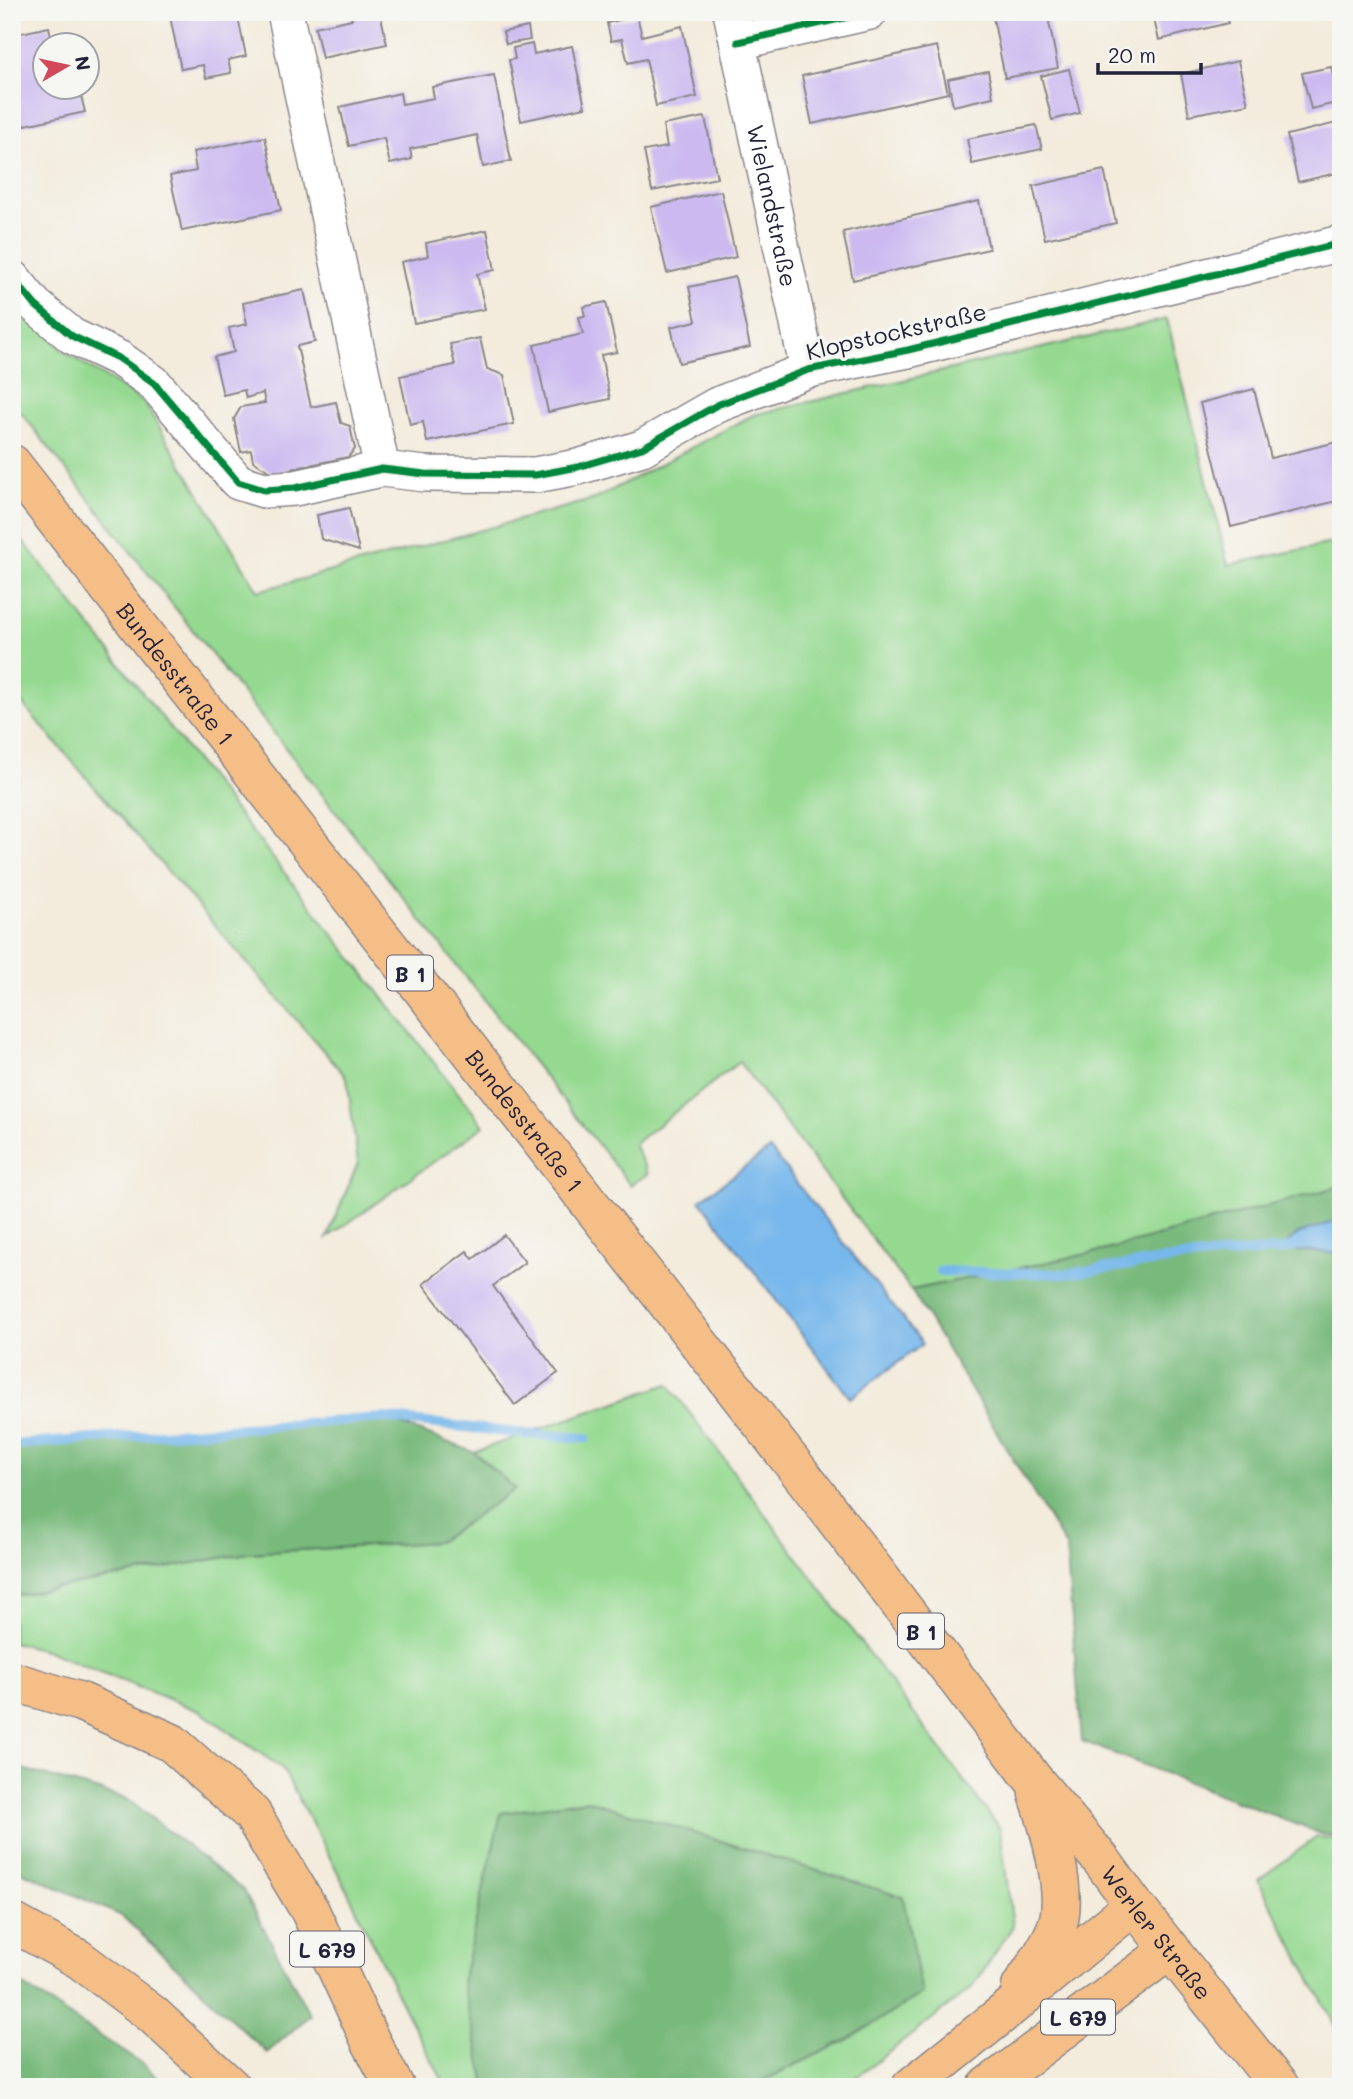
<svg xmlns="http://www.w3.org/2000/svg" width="1353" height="2099" font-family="Mali,sans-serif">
	<rect width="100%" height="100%" fill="#f6f6f2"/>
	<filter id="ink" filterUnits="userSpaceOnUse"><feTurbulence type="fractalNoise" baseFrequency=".0143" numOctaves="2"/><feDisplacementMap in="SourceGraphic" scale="14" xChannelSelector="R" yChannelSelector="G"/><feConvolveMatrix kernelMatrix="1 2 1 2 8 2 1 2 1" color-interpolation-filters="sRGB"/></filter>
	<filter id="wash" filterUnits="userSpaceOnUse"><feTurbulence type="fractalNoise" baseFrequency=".00686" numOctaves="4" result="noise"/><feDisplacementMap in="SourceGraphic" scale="28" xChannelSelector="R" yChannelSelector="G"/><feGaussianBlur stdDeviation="1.57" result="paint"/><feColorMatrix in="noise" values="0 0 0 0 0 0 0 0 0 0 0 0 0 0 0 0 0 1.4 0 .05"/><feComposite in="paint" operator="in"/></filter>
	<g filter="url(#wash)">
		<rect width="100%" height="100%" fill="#f3ebdb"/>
		<g fill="#95d991" stroke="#5c7e66" stroke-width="2">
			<polygon points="12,288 62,350 144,402 258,591 595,499 753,415 1167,319 1228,565 1341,541 1341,1186 1102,1251 911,1290 739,1062 634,1144 648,1174 630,1185 12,401"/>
			<polygon points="12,527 484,1126 327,1238 358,1163 347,1078 12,692"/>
			<polygon points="668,1384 1000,1829 1013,1926 972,1988 844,2087 446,2087 404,2008 345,1886 283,1769 201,1712 45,1650 12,1642 12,1596 248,1553 438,1542 515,1489 474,1452"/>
			<polygon points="1317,1837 1341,1840 1341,2036 1258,1880"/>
		</g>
		<g fill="#78b97b" stroke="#4d6e5b" stroke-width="2">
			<polygon points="1341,1186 1341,1837 1321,1834 1082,1741 1066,1547 911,1290 1102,1251"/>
			<polygon points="383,1418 474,1452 515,1489 438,1542 248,1553 12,1596 12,1445"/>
			<polygon points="12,1766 127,1799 244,1891 310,2015 267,2053 122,1916 12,1867"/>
			<polygon points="587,1800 903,1897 922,1994 845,2041 750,2087 486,2086 462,1982 501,1813"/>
			<polygon points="12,1978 144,2065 167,2087 12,2087"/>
		</g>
		<g fill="#77b7eb" stroke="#4c6c93" stroke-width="2">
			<polygon points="770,1149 923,1344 850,1398 700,1200"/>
			<polygon points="1341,1219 1341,1253 1280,1250 1298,1234"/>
		</g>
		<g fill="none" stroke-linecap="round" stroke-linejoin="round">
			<g stroke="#77b7eb" stroke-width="10">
				<polyline points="940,1271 1066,1274 1173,1259 1280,1250 1293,1247"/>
				<polyline points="12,1445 383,1418 525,1434 586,1438"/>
			</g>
		</g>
		<g id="blocks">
			<g fill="#cbb9f0">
				<polygon points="169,12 237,12 246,56 228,60 231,73 206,78 203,65 181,69"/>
				<polygon points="350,12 380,12 387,44 322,58 315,27 352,19"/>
				<polygon points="992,12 1047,12 1058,68 1005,78"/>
				<polygon points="1152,12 1225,12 1228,23 1159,40"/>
				<polygon points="637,16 642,36 682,26 697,97 656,106 646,59 628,63 622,39 611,41 607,23"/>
				<polygon points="49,27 53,46 46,46 46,88 79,88 85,112 12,128 12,35"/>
				<polygon points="528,27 530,40 506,44 503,32"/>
				<polygon points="532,44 534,54 572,46 585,107 521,121 509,60 515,59 513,48"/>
				<polygon points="937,46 948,93 812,124 802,76"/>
				<polygon points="1238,61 1248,104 1189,115 1181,74"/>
				<polygon points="1331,67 1340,102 1311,109 1302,73"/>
				<polygon points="1069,69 1080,113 1052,120 1041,76"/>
				<polygon points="988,71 993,97 953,106 948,79"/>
				<polygon points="494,75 511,161 483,167 477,135 410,149 412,159 390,164 384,138 349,146 340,107 400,93 402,104 434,98 432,87"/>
				<polygon points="705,117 717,178 652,191 644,151 667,147 663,125"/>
				<polygon points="1341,122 1341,172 1298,182 1287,135"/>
				<polygon points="1036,125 1042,149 972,164 967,139"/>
				<polygon points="265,137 281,210 182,231 170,176 196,171 193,152"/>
				<polygon points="1104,170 1116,223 1045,239 1033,186"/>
				<polygon points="721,191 736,257 667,273 651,207"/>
				<polygon points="979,201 989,249 853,280 843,232"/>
				<polygon points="487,230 495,270 477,274 485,309 414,323 401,262 428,256 426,243"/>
				<polygon points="735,277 750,347 679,363 671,327 696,321 689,287"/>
				<polygon points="304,290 315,342 297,346 311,407 336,402 341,423 350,426 355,449 348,457 272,473 253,461 251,450 241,452 234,419 241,407 265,403 263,393 246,398 244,390 223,395 214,357 234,352 229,328 247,324 243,303"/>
				<polygon points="606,302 617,352 601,355 610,399 548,412 534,345 583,334 579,317 585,316 583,307"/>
				<polygon points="480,338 487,369 504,375 514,424 427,442 423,422 410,425 400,376 455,365 450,344"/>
				<polygon points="1254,389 1271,458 1341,441 1341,500 1231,527 1200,403"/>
				<polygon points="349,508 359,551 321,539 317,515"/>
				<polygon points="504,1235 525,1262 493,1286 558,1373 515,1405 423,1284 467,1251 473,1259"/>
			</g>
		</g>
	</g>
	<g filter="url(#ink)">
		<use href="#blocks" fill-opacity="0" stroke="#8a868b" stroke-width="2"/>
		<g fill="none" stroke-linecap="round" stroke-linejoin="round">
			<defs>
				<g id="minor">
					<polyline points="285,12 382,469"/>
					<path id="s1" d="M731,12l77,358"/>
					<polyline points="738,42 870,12"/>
					<polyline points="12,277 35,305 72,336 120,359 154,383 238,482 264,490 295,488 382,469 425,474 535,475 578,467 642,448 717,405 808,370 908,350 1341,243"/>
				</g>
				<g id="major">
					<path id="s2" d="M12,464l796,1019 225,296 69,82 32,44 146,182"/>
					<path d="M1021,1987c12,-19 28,-39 36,-61 12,-31 -8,-100 -19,-132"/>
					<polyline points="911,2087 1006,2011 1134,1905"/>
					<polyline points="987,2087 1171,1949"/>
				</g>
				<g id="highway">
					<polyline points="12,1681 81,1702 172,1743 252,1814 310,1911 371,2042 395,2087"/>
					<polyline points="12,1922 79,1959 152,2014 231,2087"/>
				</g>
			</defs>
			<use href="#minor" stroke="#8a868b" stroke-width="38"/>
			<use href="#major" stroke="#8a868b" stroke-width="41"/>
			<use href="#highway" stroke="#8a868b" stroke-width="41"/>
			<use href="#minor" stroke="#fff" stroke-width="35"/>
			<use href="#major" stroke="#f6be87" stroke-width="38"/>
			<use href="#highway" stroke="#f6be87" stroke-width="38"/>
			<defs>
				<g id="cycleway">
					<polyline points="738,42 870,12"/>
					<polyline points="12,277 35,305 72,336 120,359 154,383 238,482 264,490 295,488 382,469 425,474 535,475 578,467 642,448 717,405 808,370 908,350 1341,243"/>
				</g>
			</defs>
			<use href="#cycleway" stroke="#f6f6f2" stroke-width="11"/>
			<use href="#cycleway" stroke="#00873e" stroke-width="7"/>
		</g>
	</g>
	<g text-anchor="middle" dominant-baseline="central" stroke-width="7" stroke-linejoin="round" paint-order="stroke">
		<g fill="#f6f6f2" stroke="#626272" stroke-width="2">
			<rect x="387" y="955.5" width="46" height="35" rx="5"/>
			<rect x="898" y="1613.5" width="46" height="35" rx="5"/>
			<rect x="290" y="1931.5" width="74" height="35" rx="5"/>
			<rect x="1041" y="1999.5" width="74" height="35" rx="5"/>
		</g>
		<g font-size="21" font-weight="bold" fill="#22223b">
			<text x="410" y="973">B 1</text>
			<text x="921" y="1631">B 1</text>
			<text x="327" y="1949">L 679</text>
			<text x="1078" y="2017">L 679</text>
		</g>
		<g font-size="23" fill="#22223b" stroke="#f6f6f2">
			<text stroke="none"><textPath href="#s1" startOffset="198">Wielandstraße</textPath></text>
			<text transform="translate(896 331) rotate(-13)">Klopstockstraße</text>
			<text stroke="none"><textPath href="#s2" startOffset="266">Bundesstraße 1</textPath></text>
			<text stroke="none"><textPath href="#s2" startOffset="833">Bundesstraße 1</textPath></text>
			<text stroke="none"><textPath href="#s2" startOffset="1862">Werler Straße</textPath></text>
		</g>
	</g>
	<rect width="1353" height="2099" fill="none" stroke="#f6f6f2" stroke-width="42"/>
	<g transform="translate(66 66) rotate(81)"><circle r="33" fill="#f6f6f2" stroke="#a1a1a9" stroke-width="2"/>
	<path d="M0-5L12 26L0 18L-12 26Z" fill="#d1495b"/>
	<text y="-10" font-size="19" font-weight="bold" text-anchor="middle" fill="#22223b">N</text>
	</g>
	<path d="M1098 63v10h103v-10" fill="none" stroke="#22223b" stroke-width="3.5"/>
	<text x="1108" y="63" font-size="21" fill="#22223b" stroke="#f6f6f2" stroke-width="5" paint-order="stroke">20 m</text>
</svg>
